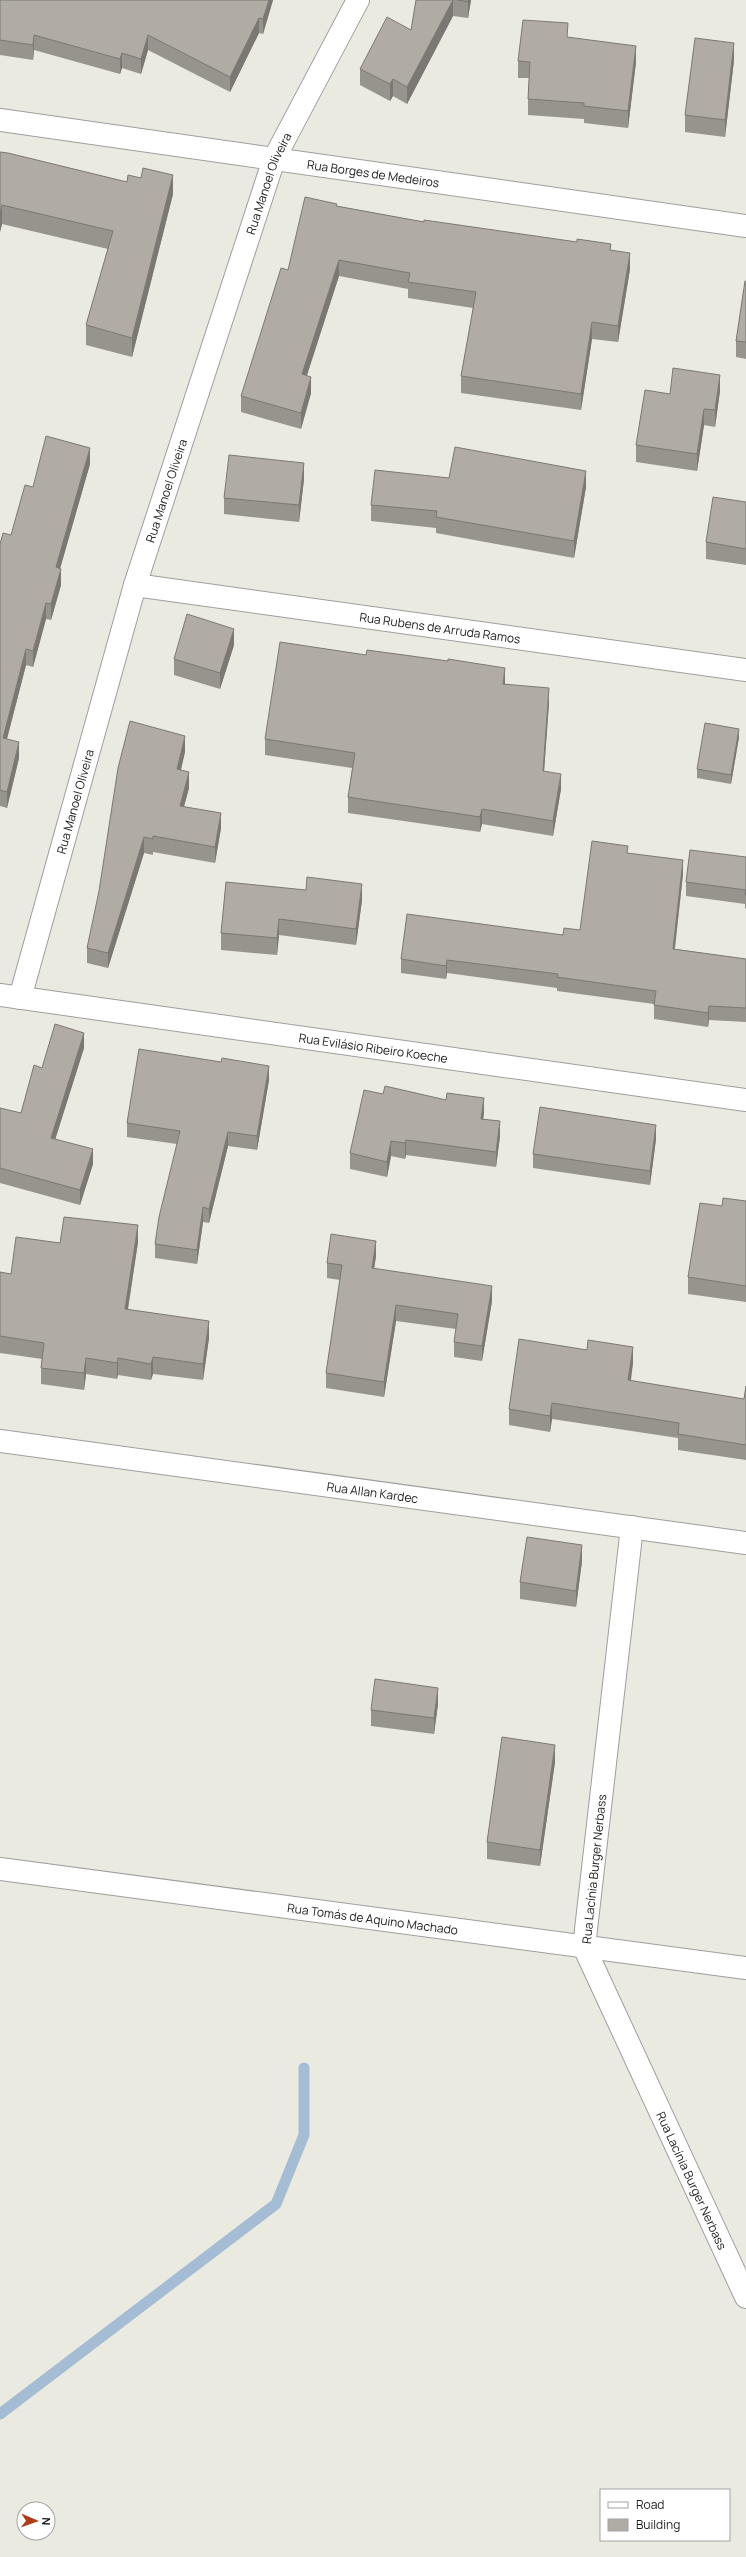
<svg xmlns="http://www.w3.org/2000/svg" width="746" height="2557" font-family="Manrope,sans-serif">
	<rect width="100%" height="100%" fill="#ebeae1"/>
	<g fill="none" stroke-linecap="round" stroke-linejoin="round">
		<polyline stroke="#a5bdd4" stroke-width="11" points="0,2414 276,2204 304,2135 304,2068"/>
		<defs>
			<g id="minor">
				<path id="s1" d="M0,120l746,106"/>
				<path id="s2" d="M135,585l611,85"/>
				<path id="s3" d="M0,995l746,105"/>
				<path id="s4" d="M20,998l115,-413 139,-426 84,-159"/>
				<path id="s5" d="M0,1441l746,102"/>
				<path id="s6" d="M632,1527l-48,420 162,350"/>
				<path id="s7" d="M0,1869l746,99"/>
			</g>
		</defs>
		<use href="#minor" stroke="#9e9e9e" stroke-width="24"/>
		<use href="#minor" stroke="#fff" stroke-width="22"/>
	</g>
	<g fill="#97948d">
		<polygon points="0,0 273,0 263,34 259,33 230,92 148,50 141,74 122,68 120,74 34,50 33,60 0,55"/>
		<polygon points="416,0 471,0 468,18 453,16 407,104 393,96 390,101 360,85 360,69 411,30"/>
		<polygon points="568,37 636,62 628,128 584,123 584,119 528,115 528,99 529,78 518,78 518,61"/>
		<polygon points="734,60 725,137 685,132 685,115"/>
		<polygon points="0,152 127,182 141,178 173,194 132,357 86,345 86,325 108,249 2,224 0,232"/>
		<polygon points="337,206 424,222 611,250 630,269 618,342 592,339 581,410 461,393 461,376 473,308 408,298 408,289 339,276 306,376 311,393 301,429 241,412 241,396 288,270"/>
		<polygon points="746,281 746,359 736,357 736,341"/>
		<polygon points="720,391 715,427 704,425 697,471 636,462 636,445 670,394"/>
		<polygon points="90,464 60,568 61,585 51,620 46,619 33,667 26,665 7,739 19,758 7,808 0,806 0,544 11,535 33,487"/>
		<polygon points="449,478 586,487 574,558 436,533 436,528 371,521 371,505"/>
		<polygon points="304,479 299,522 224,514 224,498"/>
		<polygon points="746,502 746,565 706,559 706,542"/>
		<polygon points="234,645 220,689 174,675 174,659"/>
		<polygon points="366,655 448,661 549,703 544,771 561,789 553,836 482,824 480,832 348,813 348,797 352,768 265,755 265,739"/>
		<polygon points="739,737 731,784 697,778 697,769"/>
		<polygon points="185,752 181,770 189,788 184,806 221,828 215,863 153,852 153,855 144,853 108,968 87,963 87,948"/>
		<polygon points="628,853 683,874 675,949 746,959 746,1022 709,1020 708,1027 654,1019 654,1004 557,991 557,988 447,973 446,979 401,973 401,959 563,935 580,930"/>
		<polygon points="746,857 746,909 745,908 745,904 686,896 686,882"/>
		<polygon points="226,882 362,900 356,945 279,935 277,955 221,950 221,933"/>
		<polygon points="84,1048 55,1139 93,1164 80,1205 0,1183 0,1108 21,1113 42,1068"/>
		<polygon points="269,1080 257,1150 228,1146 209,1223 203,1222 197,1264 155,1258 155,1244 177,1144 127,1137 127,1123"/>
		<polygon points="383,1094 484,1113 483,1119 500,1136 496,1167 406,1155 405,1159 391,1156 387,1177 350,1169 350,1153"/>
		<polygon points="656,1139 650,1185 533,1168 533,1154"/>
		<polygon points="746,1201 746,1302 688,1294 688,1277 722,1206"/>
		<polygon points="138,1242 128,1310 209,1338 203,1380 153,1374 151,1380 118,1375 117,1379 86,1374 84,1390 41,1384 41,1368 42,1359 0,1353 0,1272 11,1274 60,1243"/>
		<polygon points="376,1256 374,1268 492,1301 482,1361 454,1357 454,1342 456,1329 396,1321 384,1397 326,1388 326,1373 340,1280 327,1278 327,1263"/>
		<polygon points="587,1350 633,1363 631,1381 744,1399 746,1386 746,1460 678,1450 678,1438 552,1419 550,1432 509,1425 509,1409"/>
		<polygon points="582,1561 576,1607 520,1599 520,1582"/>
		<polygon points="438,1704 434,1734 371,1726 371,1710"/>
		<polygon points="555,1762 540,1866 487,1859 487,1842"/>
	</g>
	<g fill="#7b7873">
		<polygon points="269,0 273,0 263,34 263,19"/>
		<polygon points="453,0 453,16 407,104 407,87"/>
		<polygon points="468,0 471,0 468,18"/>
		<polygon points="259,18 259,33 230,92 230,77"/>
		<polygon points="34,35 34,50 33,60 33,45"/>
		<polygon points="148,35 148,50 141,74 141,59"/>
		<polygon points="734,43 734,60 725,137 725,120"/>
		<polygon points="636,46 636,62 628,128 628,111"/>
		<polygon points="122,53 122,68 120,74 120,59"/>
		<polygon points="393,79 393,96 390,101 390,84"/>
		<polygon points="173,175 173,194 132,357 132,338"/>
		<polygon points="2,205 2,224 0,232 0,213"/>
		<polygon points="630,253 630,269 618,342 618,326"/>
		<polygon points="339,260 339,276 302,391 302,374"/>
		<polygon points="592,322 592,339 581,410 581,394"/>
		<polygon points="720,375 720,391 715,427 715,410"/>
		<polygon points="311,377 311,393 301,429 301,413"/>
		<polygon points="704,409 704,425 697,471 697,454"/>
		<polygon points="90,448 90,464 56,583 56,567"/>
		<polygon points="304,463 304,479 299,522 299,505"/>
		<polygon points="586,471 586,487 574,558 574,541"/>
		<polygon points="61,569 61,585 51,620 51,604"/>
		<polygon points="46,603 46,619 33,667 33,651"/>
		<polygon points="234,629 234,645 220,689 220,673"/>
		<polygon points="26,649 26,665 3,754 3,738"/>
		<polygon points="505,668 505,684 503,699 503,684"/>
		<polygon points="549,688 549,703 543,786 543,771"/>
		<polygon points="739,729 739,737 731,784 731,775"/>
		<polygon points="185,736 185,752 177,785 177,769"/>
		<polygon points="19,742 19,758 7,808 7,792"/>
		<polygon points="189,772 189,788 180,821 180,806"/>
		<polygon points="561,774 561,789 553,836 553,821"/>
		<polygon points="482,809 482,824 480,832 480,817"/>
		<polygon points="221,813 221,828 215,863 215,847"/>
		<polygon points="144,837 144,853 108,968 108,953"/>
		<polygon points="683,860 683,874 673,962 673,949"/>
		<polygon points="362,884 362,900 356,945 356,929"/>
		<polygon points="279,919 279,935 277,955 277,938"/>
		<polygon points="447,960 447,973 446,979 446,966"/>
		<polygon points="709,1006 709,1020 708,1027 708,1013"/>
		<polygon points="84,1033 84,1048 51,1153 51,1138"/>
		<polygon points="269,1066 269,1080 257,1150 257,1136"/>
		<polygon points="484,1098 484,1113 481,1134 481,1119"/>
		<polygon points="500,1121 500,1136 496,1167 496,1152"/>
		<polygon points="656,1125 656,1139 650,1185 650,1171"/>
		<polygon points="228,1132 228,1146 209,1223 209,1209"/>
		<polygon points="406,1140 406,1155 405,1159 405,1143"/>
		<polygon points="391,1141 391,1156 387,1177 387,1162"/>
		<polygon points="93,1149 93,1164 80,1205 80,1190"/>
		<polygon points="203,1207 203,1222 197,1264 197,1250"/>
		<polygon points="138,1225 138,1242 125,1326 125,1309"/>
		<polygon points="376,1241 376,1256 372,1283 372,1268"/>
		<polygon points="492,1286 492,1301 482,1361 482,1346"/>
		<polygon points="396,1305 396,1321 384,1397 384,1382"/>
		<polygon points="209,1321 209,1338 203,1380 203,1364"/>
		<polygon points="633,1347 633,1363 628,1396 628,1380"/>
		<polygon points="153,1357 153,1374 151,1380 151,1364"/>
		<polygon points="86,1358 86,1374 84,1390 84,1373"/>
		<polygon points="118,1358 118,1375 117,1379 117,1363"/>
		<polygon points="552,1403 552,1419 550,1432 550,1416"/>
		<polygon points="582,1545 582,1561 576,1607 576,1591"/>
		<polygon points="438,1688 438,1704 434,1734 434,1718"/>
		<polygon points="555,1745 555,1762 540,1866 540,1850"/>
	</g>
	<g fill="#b0aca4" stroke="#7b7873">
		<polygon points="0,0 269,0 263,19 259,18 230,77 148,35 141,59 122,53 120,59 34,35 33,45 0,40"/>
		<polygon points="416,0 453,0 407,87 393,79 390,84 360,69 387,17 411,30"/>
		<polygon points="457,0 468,0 468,2"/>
		<polygon points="523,20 568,23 567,37 636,46 628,111 584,106 584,103 528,99 530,62 518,61"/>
		<polygon points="695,38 734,43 725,120 685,115"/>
		<polygon points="0,152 8,153 127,182 128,175 141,178 143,168 173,175 132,338 86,325 113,231 2,205 0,213"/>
		<polygon points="305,197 337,204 336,206 424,222 424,220 577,242 577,239 611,244 610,250 630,253 618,326 592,322 581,394 461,376 476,292 408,282 410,273 339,260 302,374 311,377 301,413 241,396 281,268 288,270"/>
		<polygon points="745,281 746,281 746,342 736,341"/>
		<polygon points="673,368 720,375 715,410 704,409 697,454 636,445 645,390 670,394"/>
		<polygon points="46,436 90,448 56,567 61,569 51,604 46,603 33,651 26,649 3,738 19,742 7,792 0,790 0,544 3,533 11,535 25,485 33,487"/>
		<polygon points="455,447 586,471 574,541 436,517 437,511 371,505 375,470 449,478"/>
		<polygon points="229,455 304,463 299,505 224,498"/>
		<polygon points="713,497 746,502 746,549 706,542"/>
		<polygon points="187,614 234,629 220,673 174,659"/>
		<polygon points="280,642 366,655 367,650 448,661 448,659 505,668 503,684 549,688 543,771 561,774 553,821 482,809 480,817 348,797 355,753 265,739"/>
		<polygon points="130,721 185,736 177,769 189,772 180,806 221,813 215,847 153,836 153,839 144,837 108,953 87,948 99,891 118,768"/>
		<polygon points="705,723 739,729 731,775 697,769"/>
		<polygon points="592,841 628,846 627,853 683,860 673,949 746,959 746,1008 709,1006 708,1013 654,1005 656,991 557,977 558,974 447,960 446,966 401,959 407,914 563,935 564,928 580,930"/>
		<polygon points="690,850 746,857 746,895 745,895 746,890 686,882"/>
		<polygon points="307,877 362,884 356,929 279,919 277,938 221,933 226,882 306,890"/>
		<polygon points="55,1024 84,1033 51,1138 93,1149 80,1190 0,1168 0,1108 21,1113 34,1065 42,1068"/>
		<polygon points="139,1049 221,1062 222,1058 269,1066 257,1136 228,1132 209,1209 203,1207 197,1250 155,1244 159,1217 180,1131 127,1123"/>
		<polygon points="385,1086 446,1100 447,1093 484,1098 481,1119 500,1121 496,1152 406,1140 405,1143 391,1141 387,1162 350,1153 364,1090 383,1094"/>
		<polygon points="540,1107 656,1125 650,1171 533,1154"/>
		<polygon points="723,1198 746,1201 746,1286 688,1277 700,1203 722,1206"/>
		<polygon points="64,1217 138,1225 125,1309 209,1321 203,1364 153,1357 151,1364 118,1358 117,1363 86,1358 84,1373 41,1368 44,1343 0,1336 0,1272 11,1274 16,1237 60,1243"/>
		<polygon points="331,1234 376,1241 372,1268 492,1286 482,1346 454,1342 458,1314 396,1305 384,1382 326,1373 342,1265 327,1263"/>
		<polygon points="519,1339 587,1350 588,1340 633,1347 628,1380 744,1399 746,1386 746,1445 678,1434 679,1423 552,1403 550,1416 509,1409"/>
		<polygon points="527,1537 582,1545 576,1591 520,1582"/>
		<polygon points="375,1679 438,1688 434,1718 371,1710"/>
		<polygon points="502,1737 555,1745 540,1850 487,1842"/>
	</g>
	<g text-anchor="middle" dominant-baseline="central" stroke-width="3" stroke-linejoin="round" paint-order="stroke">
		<g font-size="12" fill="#1a1a1a" stroke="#fff">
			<text stroke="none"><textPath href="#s1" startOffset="377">Rua Borges de Medeiros</textPath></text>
			<text stroke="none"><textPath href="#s4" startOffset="852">Rua Manoel Oliveira</textPath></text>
			<text stroke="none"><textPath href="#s4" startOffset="528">Rua Manoel Oliveira</textPath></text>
			<text stroke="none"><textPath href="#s2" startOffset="308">Rua Rubens de Arruda Ramos</textPath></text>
			<text stroke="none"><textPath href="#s4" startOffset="204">Rua Manoel Oliveira</textPath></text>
			<text stroke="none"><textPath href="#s3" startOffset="377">Rua Evilásio Ribeiro Koeche</textPath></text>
			<text stroke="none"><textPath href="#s5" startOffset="376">Rua Allan Kardec</textPath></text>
			<text transform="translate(594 1869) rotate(-84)">Rua Lacínia Burger Nerbass</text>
			<text stroke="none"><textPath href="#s7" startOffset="376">Rua Tomás de Aquino Machado</textPath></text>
			<text stroke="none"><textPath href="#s6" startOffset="680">Rua Lacínia Burger Nerbass</textPath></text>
		</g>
	</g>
	<rect x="600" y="2489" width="130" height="52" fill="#ffffff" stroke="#a3a3a3"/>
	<rect x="608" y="2502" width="20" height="6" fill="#ffffff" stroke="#a3a3a3"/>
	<text x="636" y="2509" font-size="12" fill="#1a1a1a">Road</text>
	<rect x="608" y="2519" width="20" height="12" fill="#b0aca4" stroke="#a3a3a3"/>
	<text x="636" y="2529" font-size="12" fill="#1a1a1a">Building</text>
	<g transform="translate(36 2521) rotate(92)"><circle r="19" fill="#ffffff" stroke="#a3a3a3"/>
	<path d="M0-3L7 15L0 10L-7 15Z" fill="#af3e16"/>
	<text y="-6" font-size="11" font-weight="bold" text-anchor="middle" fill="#1a1a1a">N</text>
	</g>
</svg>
